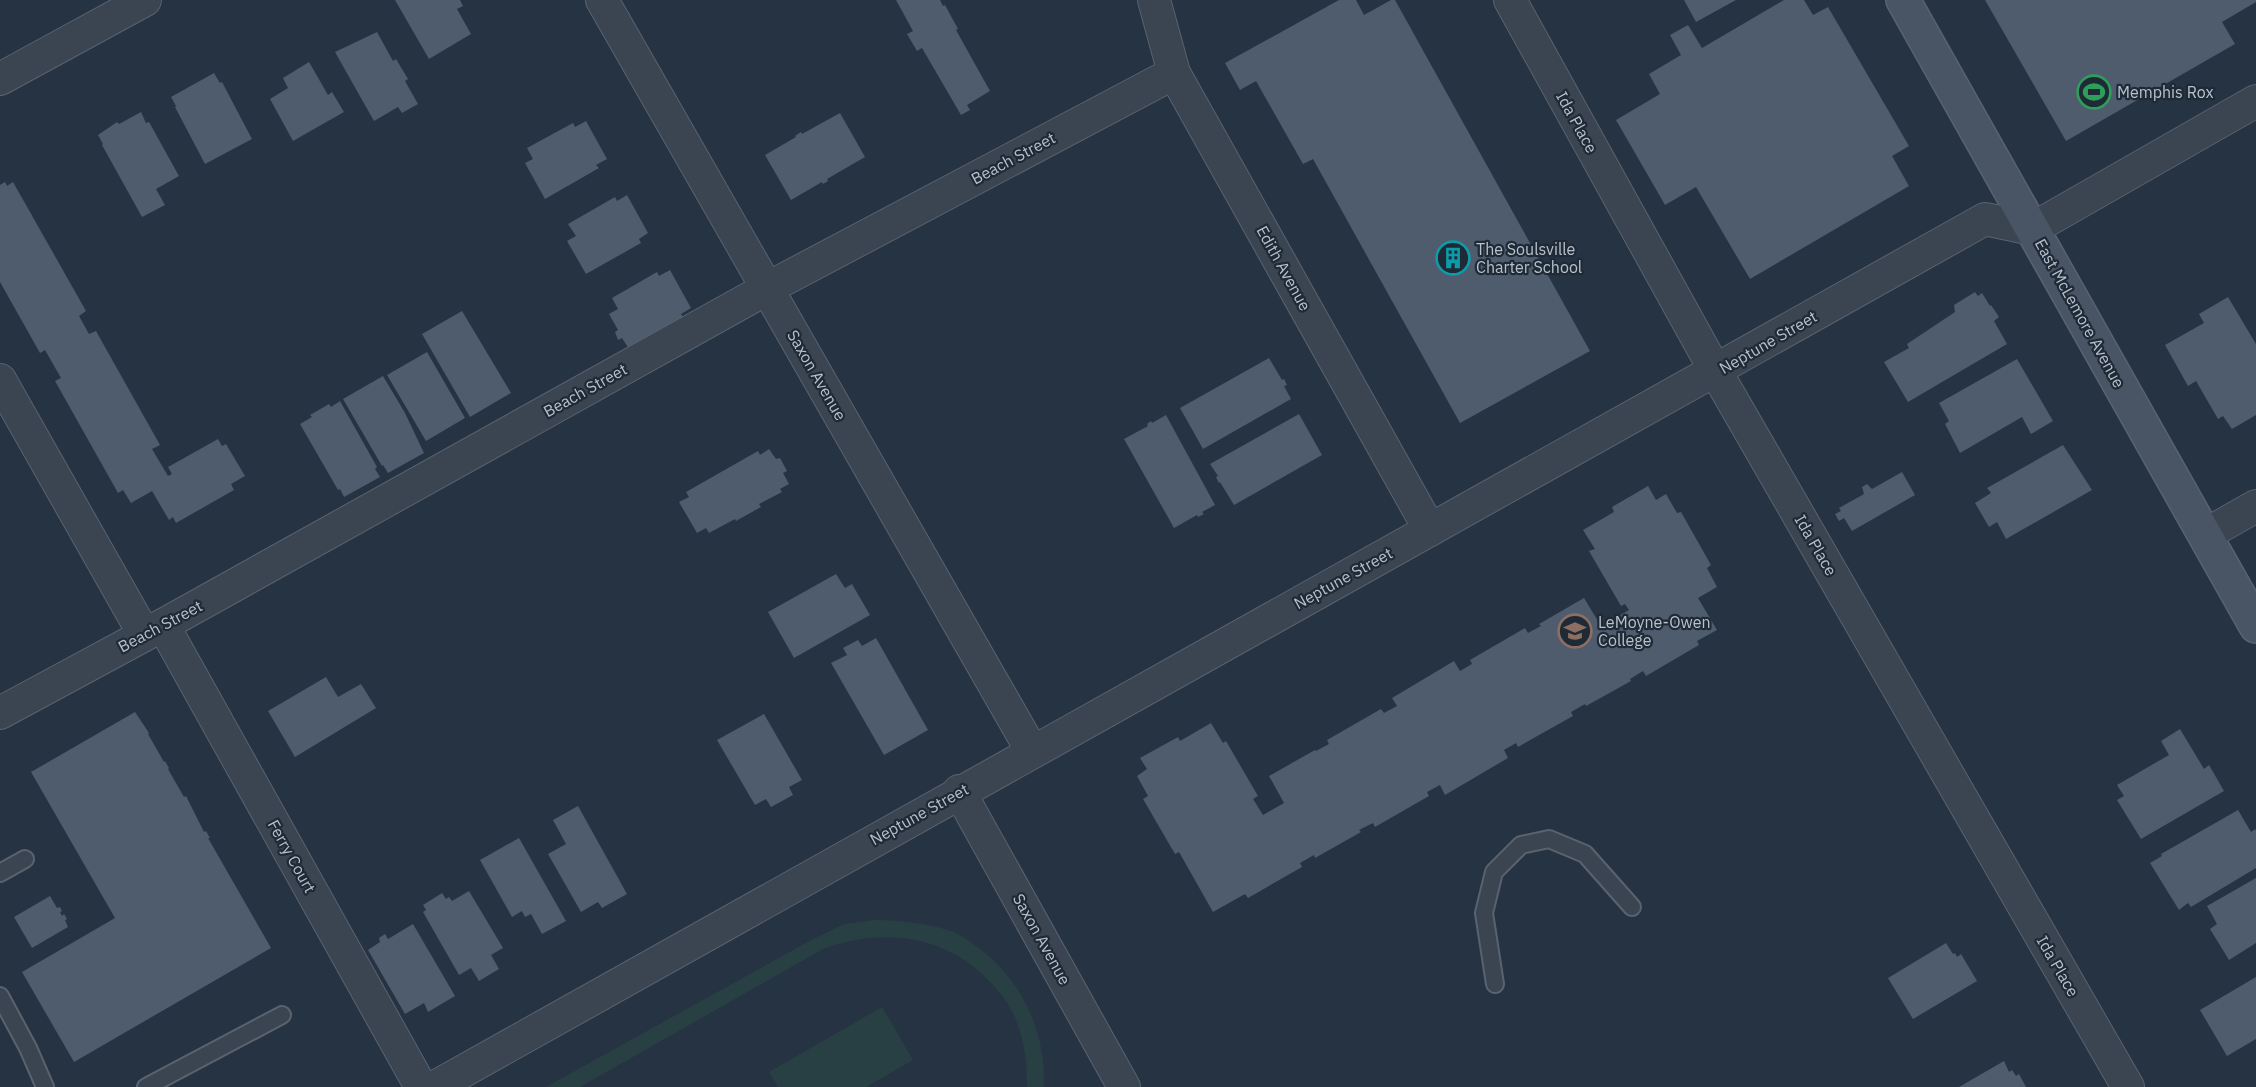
<svg xmlns="http://www.w3.org/2000/svg" width="2256" height="1087" font-family="'IBM Plex Sans',sans-serif">
	<rect width="100%" height="100%" fill="#263342"/>
	<g fill="#284043">
		<path d="M875,920c24,0 66,4 86,16 55,32 85,88 83,151h-17c0,-22 -2,-43 -10,-64 -6,-18 -18,-32 -31,-45 -44,-44 -106,-50 -163,-29l-243,138h-34l267,-148 31,-15z"/>
		<polygon points="882,1007 913,1060 866,1087 778,1087 769,1072"/>
	</g>
	<g fill="#4f5c6d">
		<polygon points="395,0 460,0 463,6 457,9 471,34 429,59"/>
		<polygon points="896,0 940,0 943,6 945,5 958,29 956,30 990,91 967,105 970,110 961,115 922,48 917,51 907,34 913,31"/>
		<polygon points="1339,0 1356,0 1364,15 1391,0 1395,0 1590,351 1460,423 1313,159 1303,164 1256,81 1240,90 1225,63"/>
		<polygon points="1684,0 1736,0 1696,22"/>
		<polygon points="1784,0 1804,0 1813,15 1828,7 1909,146 1892,156 1909,186 1750,279 1696,187 1665,205 1616,120 1660,94 1649,74 1681,55 1670,35 1688,25 1702,48"/>
		<polygon points="1985,0 2256,0 2256,2 2222,22 2235,44 2066,141"/>
		<polygon points="377,32 393,61 396,59 408,79 405,81 418,104 402,113 398,107 374,121 335,52"/>
		<polygon points="309,62 328,95 332,92 344,112 293,141 270,99 288,88 283,78"/>
		<polygon points="214,73 220,83 222,82 252,139 205,164 175,107 176,106 171,97"/>
		<polygon points="141,112 146,123 149,122 179,176 156,189 165,205 142,217 102,145 103,144 98,135 117,122 119,124"/>
		<polygon points="840,113 865,157 827,179 828,181 823,184 822,182 791,200 765,155 796,137 795,136 801,132 802,134"/>
		<polygon points="586,121 607,159 596,165 599,168 545,199 525,163 533,159 527,148 573,123 575,127"/>
		<polygon points="5,182 7,186 13,182 86,311 79,316 89,334 96,331 160,445 152,449 168,476 172,474 168,467 218,439 222,446 226,444 245,476 231,484 234,490 176,523 173,517 169,520 152,491 131,503 123,490 118,493 55,381 61,378 45,350 40,353 0,282 0,185"/>
		<polygon points="627,195 648,233 639,239 641,243 586,274 567,241 576,236 568,224 615,197 617,201"/>
		<polygon points="670,270 691,308 681,314 683,317 629,349 622,338 618,340 615,332 618,330 609,314 618,309 612,298 657,272 659,276"/>
		<polygon points="1975,292 1978,296 1982,293 1990,306 1991,305 1999,317 1994,321 2007,344 1908,402 1884,362 1909,348 1907,344 1955,312 1954,305"/>
		<polygon points="2228,297 2256,344 2256,415 2232,429 2223,416 2218,419 2196,381 2188,386 2165,345 2204,323 2199,314"/>
		<polygon points="462,311 511,393 470,417 422,334"/>
		<polygon points="427,352 465,418 426,441 387,375"/>
		<polygon points="1269,358 1282,380 1284,379 1287,385 1284,386 1291,399 1203,449 1180,408"/>
		<polygon points="2017,359 2053,421 2031,434 2022,417 1960,453 1945,424 1949,421 1939,403"/>
		<polygon points="383,376 405,413 424,453 388,473 383,465 382,466 343,399"/>
		<polygon points="340,401 377,467 375,469 380,477 344,497 340,489 338,490 300,424 312,417 310,415 329,404 331,407"/>
		<polygon points="1299,414 1322,455 1234,505 1220,482 1219,483 1216,477 1218,476 1210,464"/>
		<polygon points="1166,415 1215,505 1202,512 1204,514 1198,517 1197,515 1174,528 1124,439 1148,426 1147,424 1151,421 1152,423"/>
		<polygon points="2063,445 2092,490 2006,539 1997,522 1989,527 1975,503 1991,493 1987,488"/>
		<polygon points="769,449 776,459 780,458 787,471 783,473 789,484 780,489 782,492 759,504 761,507 736,521 735,519 709,533 706,528 697,533 679,502 689,497 686,492 758,451 760,455"/>
		<polygon points="1902,472 1915,495 1852,531 1844,518 1839,521 1835,514 1841,511 1839,508 1864,494 1862,487 1867,484 1872,489"/>
		<polygon points="1648,486 1656,500 1666,494 1677,513 1681,512 1711,565 1707,568 1717,587 1698,598 1717,630 1697,641 1699,645 1646,676 1643,671 1630,679 1631,681 1586,706 1585,704 1571,712 1573,716 1518,747 1516,743 1504,750 1508,758 1445,795 1440,785 1427,792 1429,796 1375,827 1373,823 1359,830 1361,832 1315,858 1314,855 1300,863 1302,867 1248,898 1245,894 1213,912 1179,852 1175,854 1143,799 1148,796 1137,776 1147,769 1140,758 1178,737 1180,741 1211,723 1223,743 1226,741 1258,796 1253,799 1263,815 1284,803 1269,776 1315,750 1316,751 1329,744 1327,740 1381,709 1384,713 1397,706 1392,698 1454,661 1460,671 1472,664 1470,660 1525,628 1528,633 1541,626 1539,624 1584,598 1601,626 1629,610 1625,604 1621,606 1589,551 1595,549 1583,530 1614,512 1612,507"/>
		<polygon points="836,574 845,588 852,584 870,615 794,658 768,612"/>
		<polygon points="876,638 928,730 884,755 831,663 847,655 843,648 858,640 862,646"/>
		<polygon points="326,677 338,697 361,684 376,708 295,757 268,711"/>
		<polygon points="135,712 149,733 148,734 164,762 165,761 169,768 168,769 184,797 186,796 204,832 206,831 210,838 208,838 271,948 74,1062 22,972 115,918 31,772"/>
		<polygon points="764,714 802,780 789,787 793,795 771,807 766,799 755,805 717,740"/>
		<polygon points="2180,729 2204,769 2209,765 2224,791 2141,839 2117,800 2124,796 2117,785 2169,755 2161,741"/>
		<polygon points="578,806 627,894 602,908 598,902 581,912 548,854 566,844 553,820"/>
		<polygon points="2238,810 2251,832 2255,829 2256,831 2256,868 2191,907 2188,903 2179,910 2150,863 2162,856 2161,854"/>
		<polygon points="519,838 566,921 542,934 531,914 525,917 522,911 512,917 480,860"/>
		<polygon points="2256,878 2256,943 2229,960 2210,929 2217,924 2207,906"/>
		<polygon points="469,891 503,948 491,955 499,969 479,981 471,968 459,975 423,912 426,910 423,905 442,893 446,899 449,897 452,901"/>
		<polygon points="50,896 57,908 60,907 62,911 60,912 62,916 64,914 67,919 65,920 68,927 32,948 14,917"/>
		<polygon points="413,924 455,996 428,1012 424,1003 405,1014 368,950 380,942 379,938 385,934 388,939"/>
		<polygon points="1946,943 1953,954 1955,953 1957,957 1961,954 1977,981 1913,1019 1888,978"/>
		<polygon points="2256,977 2256,1039 2227,1056 2200,1010"/>
		<polygon points="2004,1061 2009,1072 2012,1070 2016,1076 2019,1074 2026,1087 1959,1087"/>
	</g>
	<g fill="none" stroke-linecap="round" stroke-linejoin="round">
		<defs>
			<g id="lane">
				<polyline points="0,873 25,859"/>
				<polyline points="1495,984 1484,913 1494,872 1521,845 1549,839 1585,854 1632,907"/>
				<polyline points="0,996 28,1048 45,1087"/>
				<polyline points="146,1087 282,1015"/>
			</g>
			<g id="street">
				<polyline points="602,0 1032,751"/>
				<polyline points="1154,0 1174,73 1430,530"/>
				<polyline points="1510,0 1716,372 2128,1087"/>
				<polyline points="0,79 145,0"/>
				<polyline points="0,380 144,634"/>
				<polyline points="2205,535 2256,506"/>
				<polyline points="163,625 421,1087"/>
				<polyline points="0,713 163,625 768,288 1174,73"/>
				<polyline points="959,791 1124,1087"/>
				<path d="M435,1087c516,-291 1035,-576 1550,-868l47,10 224,-128"/>
			</g>
			<polyline id="secondary" points="1903,0 2256,626"/>
		</defs>
		<use href="#lane" stroke="#59636f" stroke-width="20"/>
		<use href="#street" stroke="#59636f" stroke-width="34"/>
		<use href="#secondary" stroke="#59636f" stroke-width="36"/>
		<use href="#lane" stroke="#3b4552" stroke-width="16"/>
		<use href="#street" stroke="#3b4552" stroke-width="32"/>
		<use href="#secondary" stroke="#495464" stroke-width="33"/>
	</g>
	<defs>
		<symbol id="stadium-ring" viewBox="-11 -11 22 22"><circle r="9.5" fill="#1f2a37" stroke="#2e9e5b" stroke-width="1.5"/><path d="M0-5a6.5 5 0 1 0 0 10a6.5 5 0 1 0 0-10ZM-3.5-1.8h7v3.6h-7Z" fill="#2e9e5b"/></symbol>
		<symbol id="building-ring" viewBox="-11 -11 22 22"><circle r="9.5" fill="#1f2a37" stroke="#0f9aa8" stroke-width="1.5"/><path d="M-4-6H4V6H1V3H-1V6H-4ZM-2.5-4.3h1.7v1.8h-1.7ZM.8-4.3h1.7v1.8H.8ZM-2.5-1h1.7V.8h-1.7ZM.8-1h1.7V.8H.8Z" fill="#0f9aa8"/></symbol>
		<symbol id="university-ring" viewBox="-11 -11 22 22"><circle r="9.5" fill="#1f2a37" stroke="#8d6e63" stroke-width="1.5"/><path d="M0-5L7-2L0 1L-7-2ZM-4 1L0 2.5L4 1V4Q0 6-4 4Z" fill="#8d6e63"/></symbol>
	</defs>
	<g fill-rule="evenodd">
		<use href="#stadium-ring" x="2075" y="73" width="38" height="38"/>
		<use href="#building-ring" x="1434" y="239" width="38" height="38"/>
		<use href="#university-ring" x="1556" y="612" width="38" height="38"/>
	</g>
	<g text-anchor="middle" dominant-baseline="central" stroke-width="4.5" stroke-linejoin="round" paint-order="stroke">
		<g font-size="16" fill="#b8c0cc" stroke="#1f2a37" text-anchor="start">
			<text x="2117" y="92">Memphis Rox</text>
			<text x="1476" y="249">The Soulsville<tspan x="1476" dy="18">Charter School</tspan></text>
			<text x="1598" y="622">LeMoyne-Owen<tspan x="1598" dy="18">College</tspan></text>
		</g>
		<g font-size="16" fill="#b8c0cc" stroke="#1f2a37">
			<text transform="translate(1577 122) rotate(61)">Ida Place</text>
			<text transform="translate(1013 158) rotate(-28)">Beach Street</text>
			<text transform="translate(1284 268) rotate(61)">Edith Avenue</text>
			<text transform="translate(2080 313) rotate(61)">East McLemore Avenue</text>
			<text transform="translate(1768 342) rotate(-30)">Neptune Street</text>
			<text transform="translate(817 375) rotate(60)">Saxon Avenue</text>
			<text transform="translate(585 390) rotate(-29)">Beach Street</text>
			<text transform="translate(1816 545) rotate(60)">Ida Place</text>
			<text transform="translate(1343 578) rotate(-29)">Neptune Street</text>
			<text transform="translate(160 626) rotate(-28)">Beach Street</text>
			<text transform="translate(919 814) rotate(-29)">Neptune Street</text>
			<text transform="translate(292 856) rotate(61)">Ferry Court</text>
			<text transform="translate(1042 939) rotate(61)">Saxon Avenue</text>
			<text transform="translate(2058 966) rotate(60)">Ida Place</text>
		</g>
	</g>
</svg>
